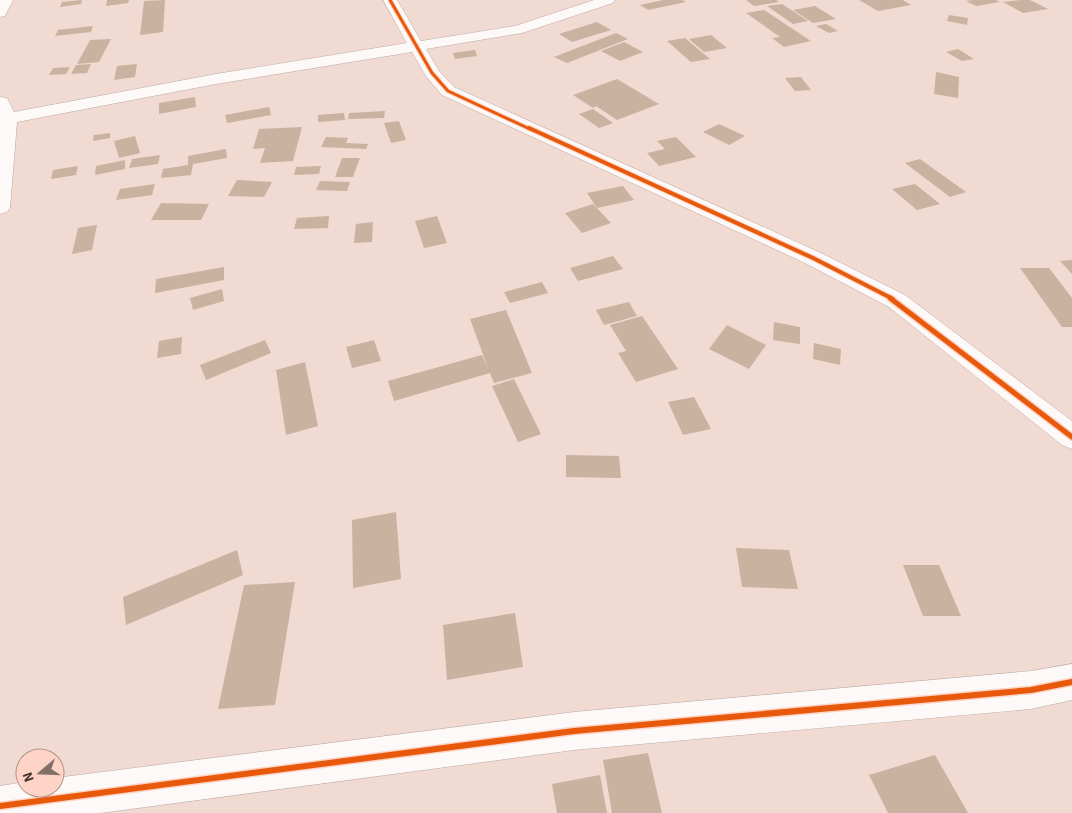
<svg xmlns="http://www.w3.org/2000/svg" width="1072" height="813" font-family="'Source Sans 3',sans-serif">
	<rect width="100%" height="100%" fill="#f0dad2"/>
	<g fill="#cbb19f">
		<polygon points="82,0 81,4 60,7 62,2"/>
		<polygon points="107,0 129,0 128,3 106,6"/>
		<polygon points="165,0 163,32 140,35 144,1"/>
		<polygon points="663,0 682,0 686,2 648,10 640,5"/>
		<polygon points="746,0 776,0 779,2 754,6"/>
		<polygon points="859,0 903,0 911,5 878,11"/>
		<polygon points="972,0 996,0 1000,2 976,6 966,1"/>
		<polygon points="1021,0 1030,0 1048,9 1023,13 1003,2"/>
		<polygon points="782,4 808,21 793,24 767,6"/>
		<polygon points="815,6 836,19 813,23 793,10"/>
		<polygon points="764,10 811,41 784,47 772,38 780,37 746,13"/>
		<polygon points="949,15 968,18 967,25 947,21"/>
		<polygon points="597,22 611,30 572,42 559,34"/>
		<polygon points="826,24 838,31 829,33 816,26"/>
		<polygon points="93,26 91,32 55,36 58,30"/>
		<polygon points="616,33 628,39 567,63 554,57"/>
		<polygon points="711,35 727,48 704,52 689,39"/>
		<polygon points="685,38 710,59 691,62 667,41"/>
		<polygon points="111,39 99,62 77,64 90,40"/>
		<polygon points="624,42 643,52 620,61 601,51"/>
		<polygon points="958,49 974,59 962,61 946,52"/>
		<polygon points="475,50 477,56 455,59 453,53"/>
		<polygon points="91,64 87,73 71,74 76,65"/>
		<polygon points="137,64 135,77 114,80 117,66"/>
		<polygon points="70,67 66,74 49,75 53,68"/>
		<polygon points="936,72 959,77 958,98 934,94"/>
		<polygon points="801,77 811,90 795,91 785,78"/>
		<polygon points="617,79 659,104 617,120 596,106 593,108 573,95"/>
		<polygon points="195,97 196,107 159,114 159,103"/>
		<polygon points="269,107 271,115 227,123 225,115"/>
		<polygon points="593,109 613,123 599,128 579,114"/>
		<polygon points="385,111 384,118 348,119 349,113"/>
		<polygon points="344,113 345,120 318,122 318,115"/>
		<polygon points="399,121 406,140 391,143 384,123"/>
		<polygon points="719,124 745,136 729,145 703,132"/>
		<polygon points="302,127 293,161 260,163 265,148 253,149 259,129"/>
		<polygon points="110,133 110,138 93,141 94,135"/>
		<polygon points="135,136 140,153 119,158 114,141"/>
		<polygon points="326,137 348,138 346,143 368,144 366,149 321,147"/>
		<polygon points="676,137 696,157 659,166 647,153 665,149 657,141"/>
		<polygon points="226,149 227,158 193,164 191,175 161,178 163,169 188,165 188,156"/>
		<polygon points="160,155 158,164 129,168 132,159"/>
		<polygon points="342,158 360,158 353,177 335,177"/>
		<polygon points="920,159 966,192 950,197 905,163"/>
		<polygon points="125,160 125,169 95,175 96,166"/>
		<polygon points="78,166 76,175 51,179 53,170"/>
		<polygon points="321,166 319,174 294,175 296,167"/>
		<polygon points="237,180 272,182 264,197 228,196"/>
		<polygon points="320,181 350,182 347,191 316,190"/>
		<polygon points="155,184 152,195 116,200 120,189"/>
		<polygon points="915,184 940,204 917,210 892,189"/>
		<polygon points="623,186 634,200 597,208 587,193"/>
		<polygon points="161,203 209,204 201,220 151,220"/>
		<polygon points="593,204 611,223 582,233 565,213"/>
		<polygon points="329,216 328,228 294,229 297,218"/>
		<polygon points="437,216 447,243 424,248 415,221"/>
		<polygon points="373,222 372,242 354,243 356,224"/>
		<polygon points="97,225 92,250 72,254 78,228"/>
		<polygon points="613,256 623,269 578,281 570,268"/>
		<polygon points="1072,260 1072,274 1060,261"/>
		<polygon points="224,267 224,280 155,293 156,279"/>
		<polygon points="1020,268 1049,268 1072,298 1072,327 1062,327"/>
		<polygon points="542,282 548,293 510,303 504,292"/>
		<polygon points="222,289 224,301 193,310 190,298"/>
		<polygon points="629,302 637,316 604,325 596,310"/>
		<polygon points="506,310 532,373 494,383 490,373 394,401 388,381 482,355 488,368 470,319"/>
		<polygon points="642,316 678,369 636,382 618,353 626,351 610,325"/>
		<polygon points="774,322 800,327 800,344 773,340"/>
		<polygon points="727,325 766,345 749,369 709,349"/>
		<polygon points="182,337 181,354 157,358 159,341"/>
		<polygon points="265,340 271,353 206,380 200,365"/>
		<polygon points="374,340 381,361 352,368 346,347"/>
		<polygon points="814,343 841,349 840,365 813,359"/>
		<polygon points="305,362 318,426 286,435 276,370"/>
		<polygon points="514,379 541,434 518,442 492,386"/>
		<polygon points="694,397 711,429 683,435 668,402"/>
		<polygon points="566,455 619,456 621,478 566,477"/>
		<polygon points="396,512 401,579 353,588 352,520"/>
		<polygon points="736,548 789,550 798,589 742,587"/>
		<polygon points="237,550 243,575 126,625 123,597"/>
		<polygon points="903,565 939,565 961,616 923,616"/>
		<polygon points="295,582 275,705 218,709 244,585"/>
		<polygon points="515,613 523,667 447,680 443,625"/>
		<polygon points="648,753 662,813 612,813 603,760"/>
		<polygon points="935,755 968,813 888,813 869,775"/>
		<polygon points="600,775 607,813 557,813 552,784"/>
	</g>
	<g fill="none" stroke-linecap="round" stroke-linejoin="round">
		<defs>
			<g id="street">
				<polygon points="0,0 13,0 5,16 0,17"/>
				<polygon points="383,0 397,0 421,41 515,26 594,0 615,0 613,3 522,33 426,49 439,71 454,87 821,253 905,295 1072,421 1072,449 1062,445 889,307 805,263 442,95 426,76 412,52 216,84 17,122 10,208 7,212 0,214 0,97 7,98 14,112 216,74 407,43"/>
				<polygon points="1072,664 1072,700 1031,709 574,750 101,813 0,813 0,786 25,782 25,788 55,788 55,778 574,712 1031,671"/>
			</g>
		</defs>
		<use href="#street" stroke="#baa9a3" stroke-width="1"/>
		<use href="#street" fill="#fdf9f8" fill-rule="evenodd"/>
		<defs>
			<polyline id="cycleway-far3" points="390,0 432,73 448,91 532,130"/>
			<polyline id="cycleway-far2" points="529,128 813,258 893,299"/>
			<polyline id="cycleway-far1" points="890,298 1072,437"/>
			<polyline id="cycleway" points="0,806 574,731 1031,690 1072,682"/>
		</defs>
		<use href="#cycleway-far3" stroke="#fdd4c5" stroke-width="5"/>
		<use href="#cycleway-far2" stroke="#fdd4c5" stroke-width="6"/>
		<use href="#cycleway-far1" stroke="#fdd4c5" stroke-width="8"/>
		<use href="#cycleway" stroke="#fdd4c5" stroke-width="9"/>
		<use href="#cycleway-far3" stroke="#e8590c" stroke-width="3"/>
		<use href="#cycleway-far2" stroke="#e8590c" stroke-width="4"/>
		<use href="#cycleway-far1" stroke="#e8590c" stroke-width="5"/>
		<use href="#cycleway" stroke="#e8590c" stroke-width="6"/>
	</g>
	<g transform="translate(40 773) rotate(251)"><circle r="24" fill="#fdd4c5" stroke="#b49589"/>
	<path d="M0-4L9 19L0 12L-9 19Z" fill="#826f69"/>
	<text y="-8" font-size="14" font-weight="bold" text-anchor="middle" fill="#463630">N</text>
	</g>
</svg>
